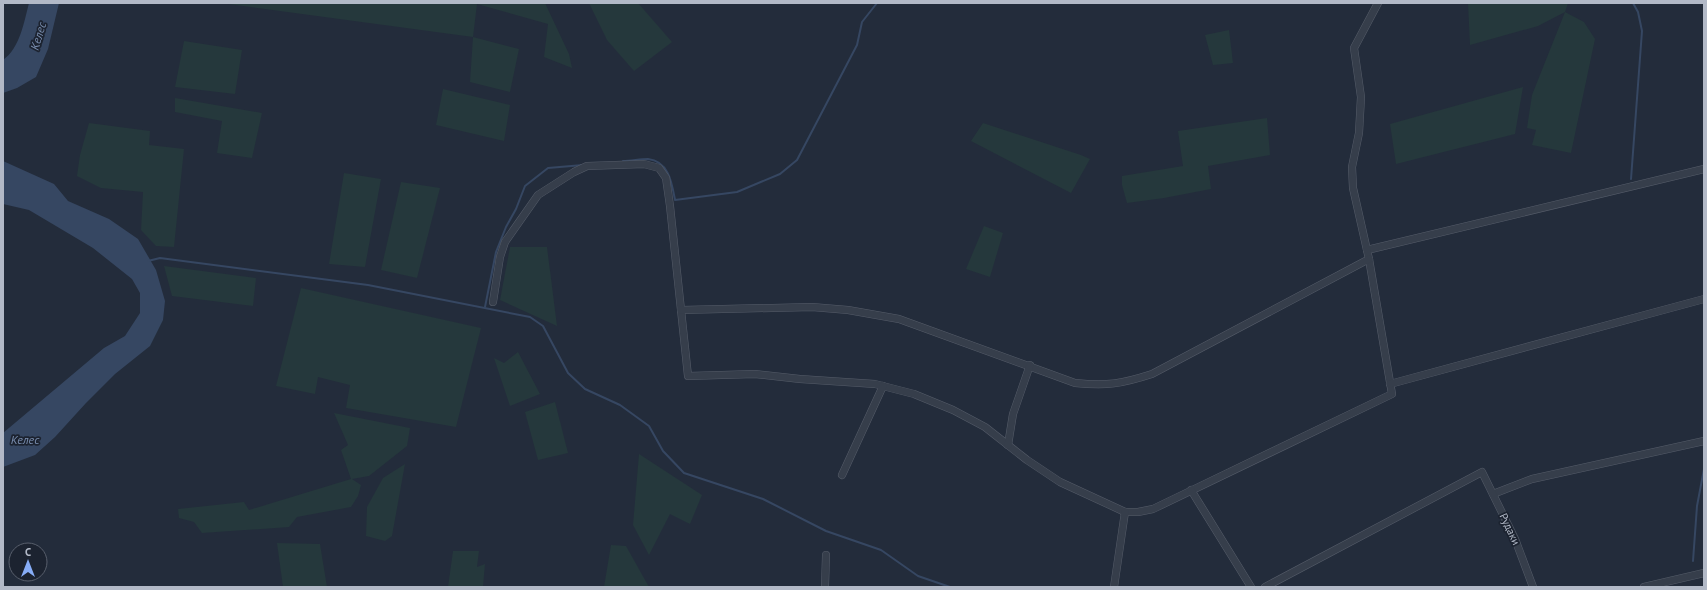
<svg xmlns="http://www.w3.org/2000/svg" width="1707" height="590" font-family="'PT Sans',sans-serif">
	<rect width="100%" height="100%" fill="#232c3b"/>
	<g fill="#25383c">
		<polygon points="221,3 545,3 569,54 572,68 544,57 548,24 477,4 473,37 519,49 510,92 470,82 473,37"/>
		<polygon points="589,3 638,3 672,42 634,71 607,40"/>
		<polygon points="1468,3 1568,3 1565,12 1584,22 1595,39 1571,153 1532,145 1536,130 1527,128 1532,95 1565,12 1538,26 1470,45"/>
		<polygon points="1229,30 1233,63 1213,65 1205,35"/>
		<polygon points="184,41 242,50 235,94 175,87"/>
		<polygon points="1523,87 1515,134 1396,164 1390,124"/>
		<polygon points="443,89 510,105 504,141 436,125"/>
		<polygon points="175,98 262,113 252,158 217,153 222,121 175,112"/>
		<polygon points="1267,118 1270,155 1208,166 1211,189 1164,198 1127,203 1122,185 1122,176 1183,166 1178,131"/>
		<polygon points="89,123 150,131 149,145 184,149 174,247 156,246 141,230 143,192 101,188 77,176 80,155"/>
		<polygon points="983,123 1081,155 1090,159 1071,193 971,141"/>
		<polygon points="344,173 381,179 365,267 329,264"/>
		<polygon points="401,182 440,188 417,278 381,270"/>
		<polygon points="984,226 1003,233 990,277 966,269"/>
		<polygon points="510,247 547,247 557,326 500,300"/>
		<polygon points="164,266 256,278 253,306 172,296"/>
		<polygon points="301,288 481,328 456,427 346,408 350,385 318,377 315,394 276,386"/>
		<polygon points="518,352 540,394 510,406 494,358 504,363"/>
		<polygon points="555,402 568,453 538,460 525,412"/>
		<polygon points="334,413 410,428 407,446 369,476 352,479 361,485 358,496 351,507 297,517 289,527 202,533 194,522 179,518 178,509 244,502 249,510 351,479 341,450 348,445"/>
		<polygon points="639,454 702,495 690,524 670,514 649,555 633,525"/>
		<polygon points="405,464 392,536 385,541 366,536 367,507 383,478"/>
		<polygon points="277,543 320,544 327,587 283,587"/>
		<polygon points="611,545 626,546 649,587 604,587"/>
		<polygon points="453,551 479,551 477,567 485,564 483,587 448,587"/>
	</g>
	<g fill="#364762">
		<path d="M29,3h30l-11,46 -12,28 -19,11 -14,5v-33c17,-12 21,-38 26,-57z"/>
		<polygon points="3,161 54,184 68,201 109,219 138,239 156,270 165,301 163,320 150,346 115,374 86,403 55,437 35,455 3,467 3,433 104,348 125,336 140,313 140,293 132,279 93,248 29,210 3,204"/>
	</g>
	<g fill="none" stroke-linecap="round" stroke-linejoin="round">
		<g stroke="#364762" stroke-width="2">
			<path d="M623,161c8,0 17,-2 25,-2 21,2 24,25 27,41l62,-8 43,-18 17,-14 60,-115 5,-23 15,-19"/>
			<polyline points="1631,179 1642,31 1638,12 1633,3"/>
			<polyline points="148,261 160,258 368,285 530,317 543,326 568,373 585,389 620,405 649,426 663,451 684,473 763,499 826,531 881,550 918,576 950,587"/>
			<polyline points="485,307 496,252 506,227 516,209 525,186 548,168 583,165"/>
			<polyline points="1693,561 1697,506 1704,469"/>
		</g>
		<defs>
			<g id="street">
				<polyline points="1367,250 1704,169"/>
				<polyline points="493,302 500,257 505,242 538,195 574,172 587,166 644,164 659,168 666,178 670,206 688,376 755,374 800,379 875,384 914,394 953,410 985,427 1027,460 1060,482 1125,512 1138,512 1153,509 1392,394 1369,259 1353,188 1352,167 1359,133 1361,97 1354,48 1378,3"/>
				<path d="M681,310l131,-3 36,3 51,9 176,64c32,3 46,1 77,-9l217,-115"/>
				<polyline points="1390,384 1704,299"/>
				<polyline points="1008,445 1013,414 1030,365"/>
				<polyline points="842,475 883,386"/>
				<polyline points="1191,490 1251,587"/>
				<polyline points="1493,494 1532,479 1704,441"/>
				<polyline points="825,587 826,555"/>
				<polyline points="1114,587 1125,512"/>
				<polyline points="1265,587 1482,472 1515,539 1533,587"/>
				<polyline points="1644,587 1704,573"/>
			</g>
		</defs>
		<use href="#street" stroke="#555c69" stroke-width="8"/>
		<use href="#street" stroke="#363e4b" stroke-width="7"/>
	</g>
	<g text-anchor="middle" dominant-baseline="central" stroke-width="3.5" stroke-linejoin="round" paint-order="stroke">
		<g font-size="11" fill="#b2b9c7" stroke="#1c2330">
			<text transform="translate(1510 529) rotate(65)">Рудаки</text>
		</g>
		<g font-size="12" font-style="italic" fill="#7a8eaf" stroke="#1c2330">
			<text transform="translate(38 36) rotate(-73)">Келес</text>
			<text x="25" y="439">Келес</text>
		</g>
	</g>
	<rect width="1707" height="590" fill="none" stroke="#b2b9c7" stroke-width="8"/>
	<g transform="translate(28 562)"><circle r="19" fill="#1c2330" stroke="#585f6c"/>
	<path d="M0-3L7 15L0 10L-7 15Z" fill="#87adf7"/>
	<text y="-6" font-size="11" font-weight="bold" text-anchor="middle" fill="#b2b9c7">С</text>
	</g>
</svg>
